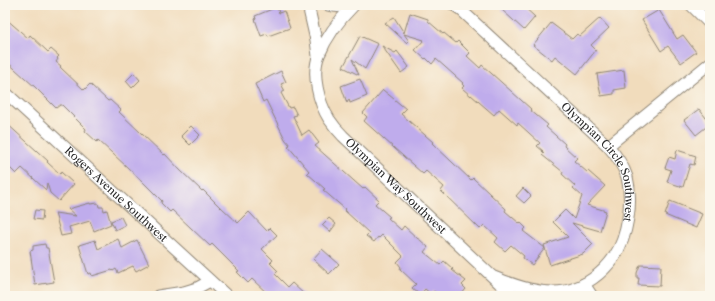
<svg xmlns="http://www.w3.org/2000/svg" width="715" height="301" font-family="'Libre Caslon Text',serif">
	<rect width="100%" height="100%" fill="#fbf7ec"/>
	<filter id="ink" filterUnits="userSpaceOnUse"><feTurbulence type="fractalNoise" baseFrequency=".025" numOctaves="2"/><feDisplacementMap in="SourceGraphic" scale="8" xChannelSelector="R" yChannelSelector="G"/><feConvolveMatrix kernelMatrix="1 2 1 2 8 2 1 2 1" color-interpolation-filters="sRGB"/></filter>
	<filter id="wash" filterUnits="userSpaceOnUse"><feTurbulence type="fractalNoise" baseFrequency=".012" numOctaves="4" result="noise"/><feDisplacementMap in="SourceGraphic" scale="16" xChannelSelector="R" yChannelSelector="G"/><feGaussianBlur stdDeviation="0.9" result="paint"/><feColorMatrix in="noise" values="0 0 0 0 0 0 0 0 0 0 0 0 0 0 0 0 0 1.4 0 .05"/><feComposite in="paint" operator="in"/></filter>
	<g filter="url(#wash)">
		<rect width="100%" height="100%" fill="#f1dcbc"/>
		<g id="blocks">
			<g fill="#bfacec">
				<polygon points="507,5 522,5 535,17 524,30 502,10"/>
				<polygon points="277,7 279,13 284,11 290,28 268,36 267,34 261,36 255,19 256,19 255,16"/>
				<polygon points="659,10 677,39 683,35 696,52 681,63 668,46 661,51 642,20"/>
				<polygon points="410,13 428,19 428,21 443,34 444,33 456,43 458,41 470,53 467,56 480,68 482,65 531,109 530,110 548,125 546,127 565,144 564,146 577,158 574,161 587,172 588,171 605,186 587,205 606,211 600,231 572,223 593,244 583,254 550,265 544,245 568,237 553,222 565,210 574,219 582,196 573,188 575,186 562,174 563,172 542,155 544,153 542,151 543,151 537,146 540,143 518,123 517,125 499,109 494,115 471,95 471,96 462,88 464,86 462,84 463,83 436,59 432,64 426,58 425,59 415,50 424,40 404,34 409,41 407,43 385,23 394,17 404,33"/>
				<polygon points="5,18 28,38 30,35 48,52 51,49 59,56 57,58 58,59 56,62 61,66 60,67 84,90 90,84 108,101 110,100 121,110 119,112 164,155 165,154 180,170 202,191 203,190 221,208 221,207 238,223 249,212 267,231 270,228 277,235 262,249 273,260 270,263 278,271 275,274 288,287 292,283 306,296 270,296 252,279 248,283 237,272 239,271 212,244 210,246 172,210 170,212 161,203 162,201 142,181 98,140 97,142 85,131 86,129 62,105 60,105 56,108 35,87 5,60"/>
				<polygon points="600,18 609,28 591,45 596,50 577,74 555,56 552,60 533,45 551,23 572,39 577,34 580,36"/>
				<polygon points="360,36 378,44 365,69 352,59 359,75 343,67"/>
				<polygon points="382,46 395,53 397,51 409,67 401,73"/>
				<polygon points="624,70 626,88 614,90 614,94 601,96 597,74"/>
				<polygon points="281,71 286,82 281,84 285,91 281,93 289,108 293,107 297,115 293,116 302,135 309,130 319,143 315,146 363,189 365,187 379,200 375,204 390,217 388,218 401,230 404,226 418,239 419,239 428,247 424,252 440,265 444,261 453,269 452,270 466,281 462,285 466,289 460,296 439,296 434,291 431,294 425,289 420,295 412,288 416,284 400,269 401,267 397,262 403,256 382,235 379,238 378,237 374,242 366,236 369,233 344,210 345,209 323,190 325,189 307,173 309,171 288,146 290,145 285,139 266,100 263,102 255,84"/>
				<polygon points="134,73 140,80 132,88 126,81"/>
				<polygon points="360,79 367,96 350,103 349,99 347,103 341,86"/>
				<polygon points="383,90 406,109 401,114 433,142 432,143 471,180 473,178 506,209 505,211 519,223 520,222 526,228 523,231 545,248 532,265 523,258 524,256 511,245 505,251 495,242 498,238 484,225 480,229 441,191 444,187 426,171 423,174 364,121 367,117 363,113"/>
				<polygon points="699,109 710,123 710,124 696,135 684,120"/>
				<polygon points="5,122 37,151 48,161 47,162 60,174 61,172 74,184 59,201 50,193 47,183 46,190 22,168 16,174 5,163"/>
				<polygon points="191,126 200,135 190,145 181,136"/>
				<polygon points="677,150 696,156 694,165 690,164 683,187 667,182 671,170 665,168 669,157 675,159"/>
				<polygon points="523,188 531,196 524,203 516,196"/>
				<polygon points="670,201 702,214 696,228 665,215"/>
				<polygon points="90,203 90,204 98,203 99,207 103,207 104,211 107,210 111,224 94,231 90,221 69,227 71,234 61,236 55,213 76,216 68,209"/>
				<polygon points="35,210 43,211 42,220 33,219"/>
				<polygon points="121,217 125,225 115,230 111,221"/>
				<polygon points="329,218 336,224 330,232 322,225"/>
				<polygon points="118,239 122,248 137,240 149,264 136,271 133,266 118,273 116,269 113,271 112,270 92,276 91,273 88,274 79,245 95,240 98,249"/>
				<polygon points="45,244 46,248 48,248 54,282 35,285 30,251 33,250 33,246"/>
				<polygon points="322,249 339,264 329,274 313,259"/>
				<polygon points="640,265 661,266 660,286 638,285 639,278 637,278 637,273"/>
			</g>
		</g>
	</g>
	<g filter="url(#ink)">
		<use href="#blocks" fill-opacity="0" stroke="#8e8474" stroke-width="1"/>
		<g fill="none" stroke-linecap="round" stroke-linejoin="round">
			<defs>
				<g id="street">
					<polyline points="308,5 316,40 318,56"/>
					<path d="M328,5c7,2 13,2 19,0"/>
					<path id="s1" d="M354,5c-15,15 -27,30 -35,50 -8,19 0,48 10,64 4,6 9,12 14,17l170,160"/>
					<path id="s2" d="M454,5l6,4 148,137c8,9 15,19 19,31 6,23 1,60 -13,80 -11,16 -29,30 -49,34 -24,4 -49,-5 -71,-14"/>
					<polyline points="691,5 710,24"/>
					<path id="s3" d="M5,92l222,204"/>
					<polyline points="608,146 710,63"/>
					<polyline points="584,284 592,296"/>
					<polyline points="158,296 184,292 197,288 210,281"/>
				</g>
			</defs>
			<use href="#street" stroke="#8e8474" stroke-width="13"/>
			<use href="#street" stroke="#fff" stroke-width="11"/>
		</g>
	</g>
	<g text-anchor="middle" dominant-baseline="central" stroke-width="4" stroke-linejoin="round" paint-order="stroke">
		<g font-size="11" fill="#2b2b2b" stroke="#fbf7ec">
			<text stroke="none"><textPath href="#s2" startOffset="219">Olympian Circle Southwest</textPath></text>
			<text stroke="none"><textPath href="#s1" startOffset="223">Olympian Way Southwest</textPath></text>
			<text stroke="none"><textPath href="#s3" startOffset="151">Rogers Avenue Southwest</textPath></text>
		</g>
	</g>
	<rect width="715" height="301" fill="none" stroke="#fbf7ec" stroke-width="20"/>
</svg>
